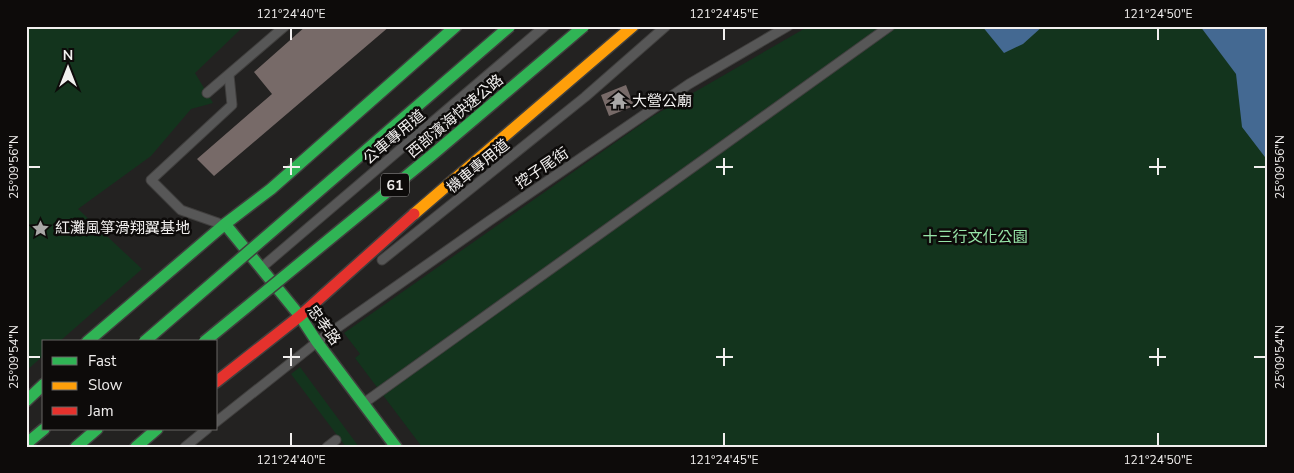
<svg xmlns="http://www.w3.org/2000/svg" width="1294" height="473" font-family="'Nunito Sans','Noto Sans TC',sans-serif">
	<rect width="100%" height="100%" fill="#232221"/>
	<g fill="#13341d">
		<polygon points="26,26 244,26 195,73 213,103 191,109 151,156 78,209 142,269 59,342 44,342 44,355 26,371"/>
		<polygon points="809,26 1268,26 1268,447 422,447 355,358 360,354 344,333 653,116"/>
		<polygon points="300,367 359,447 346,447 291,374"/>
	</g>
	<g fill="#446992">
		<polygon points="982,26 1043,26 1023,44 1004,53"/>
		<polygon points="1200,26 1268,26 1268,161 1242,127 1236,74"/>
	</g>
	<g fill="#776a68">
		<polygon points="306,26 390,26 214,176 197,159 272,94 254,72"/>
		<polygon points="626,85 634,106 609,116 601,95"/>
	</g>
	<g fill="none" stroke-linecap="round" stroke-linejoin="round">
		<defs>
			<g id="lane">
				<polyline points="207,93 285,26"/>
				<polyline points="218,223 181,210 151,180 232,105 229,75"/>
				<polyline points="382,260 585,97 666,26"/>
				<polyline points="261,268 545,26"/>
				<polyline points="364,403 890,26"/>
				<polyline points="216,422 317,342 489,221 689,84 788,26"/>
				<polyline points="185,447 207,429"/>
				<polyline points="327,447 336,440"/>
			</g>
			<g id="fast">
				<polyline points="225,224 300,316 317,342 396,447"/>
				<polyline points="87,342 225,224 271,189 456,26"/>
				<polyline points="26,401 44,384"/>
				<polyline points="26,444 44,429"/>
				<polyline points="76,447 97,429"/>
				<polyline points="136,447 157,429"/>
			</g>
			<polyline id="slow" points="414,214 633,26"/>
			<polyline id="jam" points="216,382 300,316 414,214"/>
		</defs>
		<use href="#lane" stroke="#403f3e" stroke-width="11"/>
		<use href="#fast" stroke="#403f3e" stroke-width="14"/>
		<use href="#slow" stroke="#403f3e" stroke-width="14"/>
		<use href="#jam" stroke="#403f3e" stroke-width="14"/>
		<use href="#lane" stroke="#575757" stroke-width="9"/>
		<use href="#fast" stroke="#30b455" stroke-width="11"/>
		<use href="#slow" stroke="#ff9f0a" stroke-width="11"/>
		<use href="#jam" stroke="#e5322d" stroke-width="11"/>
		<defs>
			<g id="fast-bridge">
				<polyline points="144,342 510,26"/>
				<polyline points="204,342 432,155 584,26"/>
			</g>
		</defs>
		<use href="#fast-bridge" stroke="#403f3e" stroke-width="14" stroke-linecap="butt"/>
		<use href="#fast-bridge" stroke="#30b455" stroke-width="11"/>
	</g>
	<path fill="none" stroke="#f1efee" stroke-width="2" d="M291,28v12M724,28v12M1158,28v12M291,158v17M724,158v17M1158,158v17M28,167h12M283,167h17M716,167h17M1149,167h17M1254,167h12M291,348v18M724,348v18M1158,348v18M28,357h12M283,357h17M716,357h17M1149,357h17M1254,357h12M291,433v13M724,433v13M1158,433v13"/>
	<defs>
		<symbol id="temple-bare" viewBox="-9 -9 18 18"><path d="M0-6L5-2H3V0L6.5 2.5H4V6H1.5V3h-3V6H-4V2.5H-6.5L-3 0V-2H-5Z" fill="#a9a7a6" stroke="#0d0b0a" stroke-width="2.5" paint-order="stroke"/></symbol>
		<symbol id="sight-bare" viewBox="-9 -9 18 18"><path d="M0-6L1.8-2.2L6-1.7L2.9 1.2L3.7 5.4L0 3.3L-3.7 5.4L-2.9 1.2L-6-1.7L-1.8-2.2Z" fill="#a9a7a6" stroke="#0d0b0a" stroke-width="2.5" paint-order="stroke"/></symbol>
	</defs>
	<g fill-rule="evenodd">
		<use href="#temple-bare" x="606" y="88" width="25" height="25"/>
		<use href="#sight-bare" x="28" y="216" width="25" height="25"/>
	</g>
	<g text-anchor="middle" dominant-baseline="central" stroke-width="5" stroke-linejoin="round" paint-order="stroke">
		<rect fill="#0d0b0a" stroke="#adabaa" stroke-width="1" x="381" y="173.5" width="28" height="23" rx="4"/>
		<g font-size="14" font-weight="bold" fill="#f1efee">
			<text x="395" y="185">61</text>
		</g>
		<g font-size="15" fill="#f1efee" stroke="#0d0b0a" text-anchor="start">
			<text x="632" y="101">大營公廟</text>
			<text x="55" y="228">紅灘風箏滑翔翼基地</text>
		</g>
		<g font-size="15" fill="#f1efee" stroke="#0d0b0a">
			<text transform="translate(455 116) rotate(-40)">西部濱海快速公路</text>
			<text transform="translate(394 137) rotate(-40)">公車專用道</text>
			<text transform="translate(478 166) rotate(-39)">機車專用道</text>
			<text transform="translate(542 168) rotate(-34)">挖子尾街</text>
			<text transform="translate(324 325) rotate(54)">忠孝路</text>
		</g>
		<g font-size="15" fill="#97e5a8" stroke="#0d0b0a">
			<text x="975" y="237">十三行文化公園</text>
		</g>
	</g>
	<rect width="1294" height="473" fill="none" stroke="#0d0b0a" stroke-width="55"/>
	<rect x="42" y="340" width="175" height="90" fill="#0d0b0a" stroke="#686665"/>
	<rect x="52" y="357" width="25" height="8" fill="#30b455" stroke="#686665"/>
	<text x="88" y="366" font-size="15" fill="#f1efee">Fast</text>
	<rect x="52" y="382" width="25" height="8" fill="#ff9f0a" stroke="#686665"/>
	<text x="88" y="390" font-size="15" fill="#f1efee">Slow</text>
	<rect x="52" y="407" width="25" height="8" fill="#e5322d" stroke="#686665"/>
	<text x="88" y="416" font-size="15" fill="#f1efee">Jam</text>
	<g transform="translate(68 68)" stroke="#0d0b0a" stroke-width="4" paint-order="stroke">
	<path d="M0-4L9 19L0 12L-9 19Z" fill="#f1efee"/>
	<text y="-8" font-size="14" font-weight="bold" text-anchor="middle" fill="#f1efee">N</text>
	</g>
	<rect x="28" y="28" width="1238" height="418" fill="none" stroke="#f1efee" stroke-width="2"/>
	<g font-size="12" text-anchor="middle" fill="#f1efee">
		<text x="291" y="18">121°24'40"E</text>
		<text x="724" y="18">121°24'45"E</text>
		<text x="1158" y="18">121°24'50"E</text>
		<text transform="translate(14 167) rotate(-90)" y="4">25°09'56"N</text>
		<text transform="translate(1280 167) rotate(-90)" y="4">25°09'56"N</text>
		<text transform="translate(14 357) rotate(-90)" y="4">25°09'54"N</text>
		<text transform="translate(1280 357) rotate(-90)" y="4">25°09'54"N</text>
		<text x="291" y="464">121°24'40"E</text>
		<text x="724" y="464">121°24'45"E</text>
		<text x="1158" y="464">121°24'50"E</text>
	</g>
</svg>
